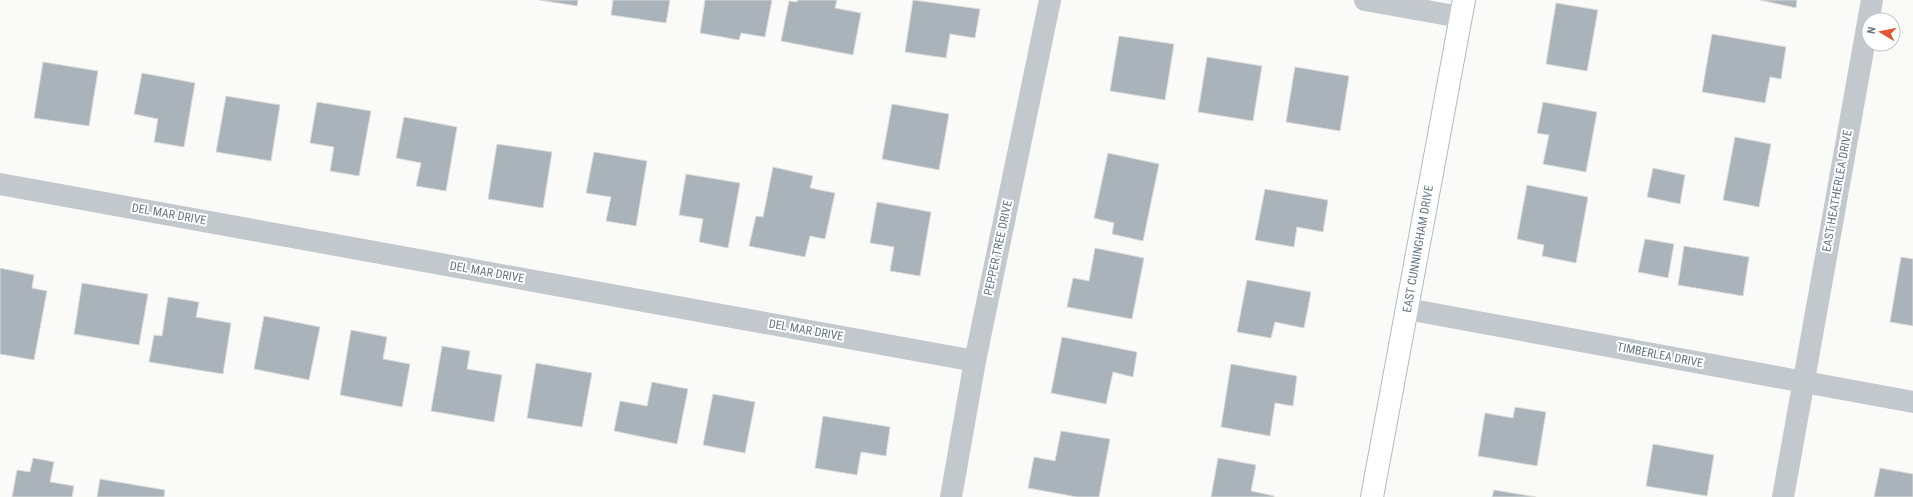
<svg xmlns="http://www.w3.org/2000/svg" width="1913" height="497" font-family="'Roboto Condensed',sans-serif">
	<rect width="100%" height="100%" fill="#fafaf8"/>
	<g fill="#aab3b9" stroke="#dcdcda">
		<polygon points="539,0 578,0 577,6"/>
		<polygon points="613,0 670,0 666,23 611,15"/>
		<polygon points="705,0 772,0 765,37 741,33 739,40 700,33"/>
		<polygon points="798,0 837,0 835,8 861,13 853,55 781,41 789,1 797,2"/>
		<polygon points="913,0 980,9 975,38 950,34 946,58 905,52"/>
		<polygon points="1760,0 1797,0 1796,8"/>
		<polygon points="1556,3 1598,10 1587,71 1546,64"/>
		<polygon points="1712,34 1786,47 1781,79 1770,77 1765,103 1702,92"/>
		<polygon points="1119,36 1174,44 1165,100 1110,91"/>
		<polygon points="1207,57 1262,66 1253,121 1198,112"/>
		<polygon points="43,62 98,71 89,126 34,118"/>
		<polygon points="1295,67 1349,76 1340,131 1286,122"/>
		<polygon points="142,73 195,83 184,147 154,142 158,119 134,114"/>
		<polygon points="226,96 280,105 271,161 216,152"/>
		<polygon points="317,102 371,111 359,176 330,171 334,147 310,143"/>
		<polygon points="1543,102 1597,112 1586,172 1543,164 1549,135 1537,133"/>
		<polygon points="892,104 949,114 939,170 882,159"/>
		<polygon points="404,117 457,127 446,191 416,186 421,163 396,158"/>
		<polygon points="1735,137 1771,144 1759,207 1723,200"/>
		<polygon points="497,144 552,152 543,208 488,199"/>
		<polygon points="594,152 647,161 636,226 606,221 611,197 586,193"/>
		<polygon points="1108,153 1159,164 1143,241 1112,234 1114,223 1094,218"/>
		<polygon points="773,167 813,176 810,188 835,193 825,239 810,236 805,257 749,246 756,216 763,217"/>
		<polygon points="1653,168 1685,175 1680,204 1647,197"/>
		<polygon points="686,174 740,183 728,248 699,242 703,219 679,215"/>
		<polygon points="1527,185 1588,197 1576,263 1542,256 1544,245 1517,239"/>
		<polygon points="1265,189 1328,200 1323,232 1297,227 1294,247 1255,240"/>
		<polygon points="877,202 931,212 920,276 890,271 894,247 870,243"/>
		<polygon points="1645,239 1674,244 1668,278 1638,272"/>
		<polygon points="1684,246 1749,257 1743,296 1678,285"/>
		<polygon points="1095,248 1144,258 1132,319 1067,307 1073,278 1089,281"/>
		<polygon points="1901,257 1913,259 1913,326 1890,322"/>
		<polygon points="0,268 34,275 32,288 47,291 34,360 0,354"/>
		<polygon points="1247,280 1311,292 1304,328 1275,322 1271,338 1237,332"/>
		<polygon points="82,283 148,294 139,345 74,334"/>
		<polygon points="168,297 199,302 196,317 231,323 223,374 149,362 154,335 162,336"/>
		<polygon points="264,316 320,327 309,380 254,369"/>
		<polygon points="351,330 387,337 383,359 410,364 402,407 340,395"/>
		<polygon points="1062,337 1137,352 1133,377 1113,372 1106,404 1051,393"/>
		<polygon points="442,346 470,351 467,369 502,375 494,422 431,411"/>
		<polygon points="536,363 592,373 582,427 527,418"/>
		<polygon points="1231,364 1297,376 1293,406 1275,403 1270,436 1221,427"/>
		<polygon points="652,382 688,389 677,444 614,431 620,401 647,406"/>
		<polygon points="713,394 755,402 745,453 703,445"/>
		<polygon points="1515,407 1546,412 1537,466 1478,456 1485,413 1513,418"/>
		<polygon points="823,416 890,427 886,456 861,452 857,475 815,468"/>
		<polygon points="1061,431 1110,439 1099,497 1077,497 1028,488 1034,457 1055,461"/>
		<polygon points="1653,444 1714,455 1707,496 1646,486"/>
		<polygon points="33,458 54,462 50,482 74,486 72,497 12,497 17,470 30,472"/>
		<polygon points="1218,458 1256,465 1251,491 1274,496 1274,497 1211,497"/>
		<polygon points="1880,468 1913,474 1913,497 1874,497"/>
		<polygon points="100,479 165,490 164,497 97,497"/>
		<polygon points="1494,490 1536,497 1492,497"/>
	</g>
	<g fill="none" stroke-linecap="round" stroke-linejoin="round">
		<defs>
			<polyline id="secondary" points="1372,497 1464,0"/>
		</defs>
		<use href="#secondary" stroke="#b3babf" stroke-width="24"/>
		<g stroke="#c3c8cc" stroke-width="22">
			<polyline points="1365,0 1460,17"/>
			<polyline points="0,184 975,361"/>
			<polyline points="1407,309 1913,402"/>
			<polyline points="951,497 975,361 1050,0"/>
			<polyline points="1783,497 1872,0"/>
		</g>
		<use href="#secondary" stroke="#fff" stroke-width="22"/>
	</g>
	<g text-anchor="middle" dominant-baseline="central" stroke-width="4" stroke-linejoin="round" paint-order="stroke">
		<g font-size="12" fill="#657683" stroke="#fff">
			<text transform="translate(1837 191) rotate(-80)">EAST HEATHERLEA DRIVE</text>
			<text transform="translate(169 214) rotate(10)">DEL MAR DRIVE</text>
			<text transform="translate(998 248) rotate(-78)">PEPPER TREE DRIVE</text>
			<text transform="translate(1418 249) rotate(-80)">EAST CUNNINGHAM DRIVE</text>
			<text transform="translate(487 272) rotate(10)">DEL MAR DRIVE</text>
			<text transform="translate(806 330) rotate(10)">DEL MAR DRIVE</text>
			<text transform="translate(1660 355) rotate(11)">TIMBERLEA DRIVE</text>
		</g>
	</g>
	<g transform="translate(1881 32) rotate(280)"><circle r="19" fill="#ffffff" stroke="#c1c8cd"/>
	<path d="M0-3L7 15L0 10L-7 15Z" fill="#e4572e"/>
	<text y="-6" font-size="11" font-weight="bold" text-anchor="middle" fill="#657683">N</text>
	</g>
</svg>
